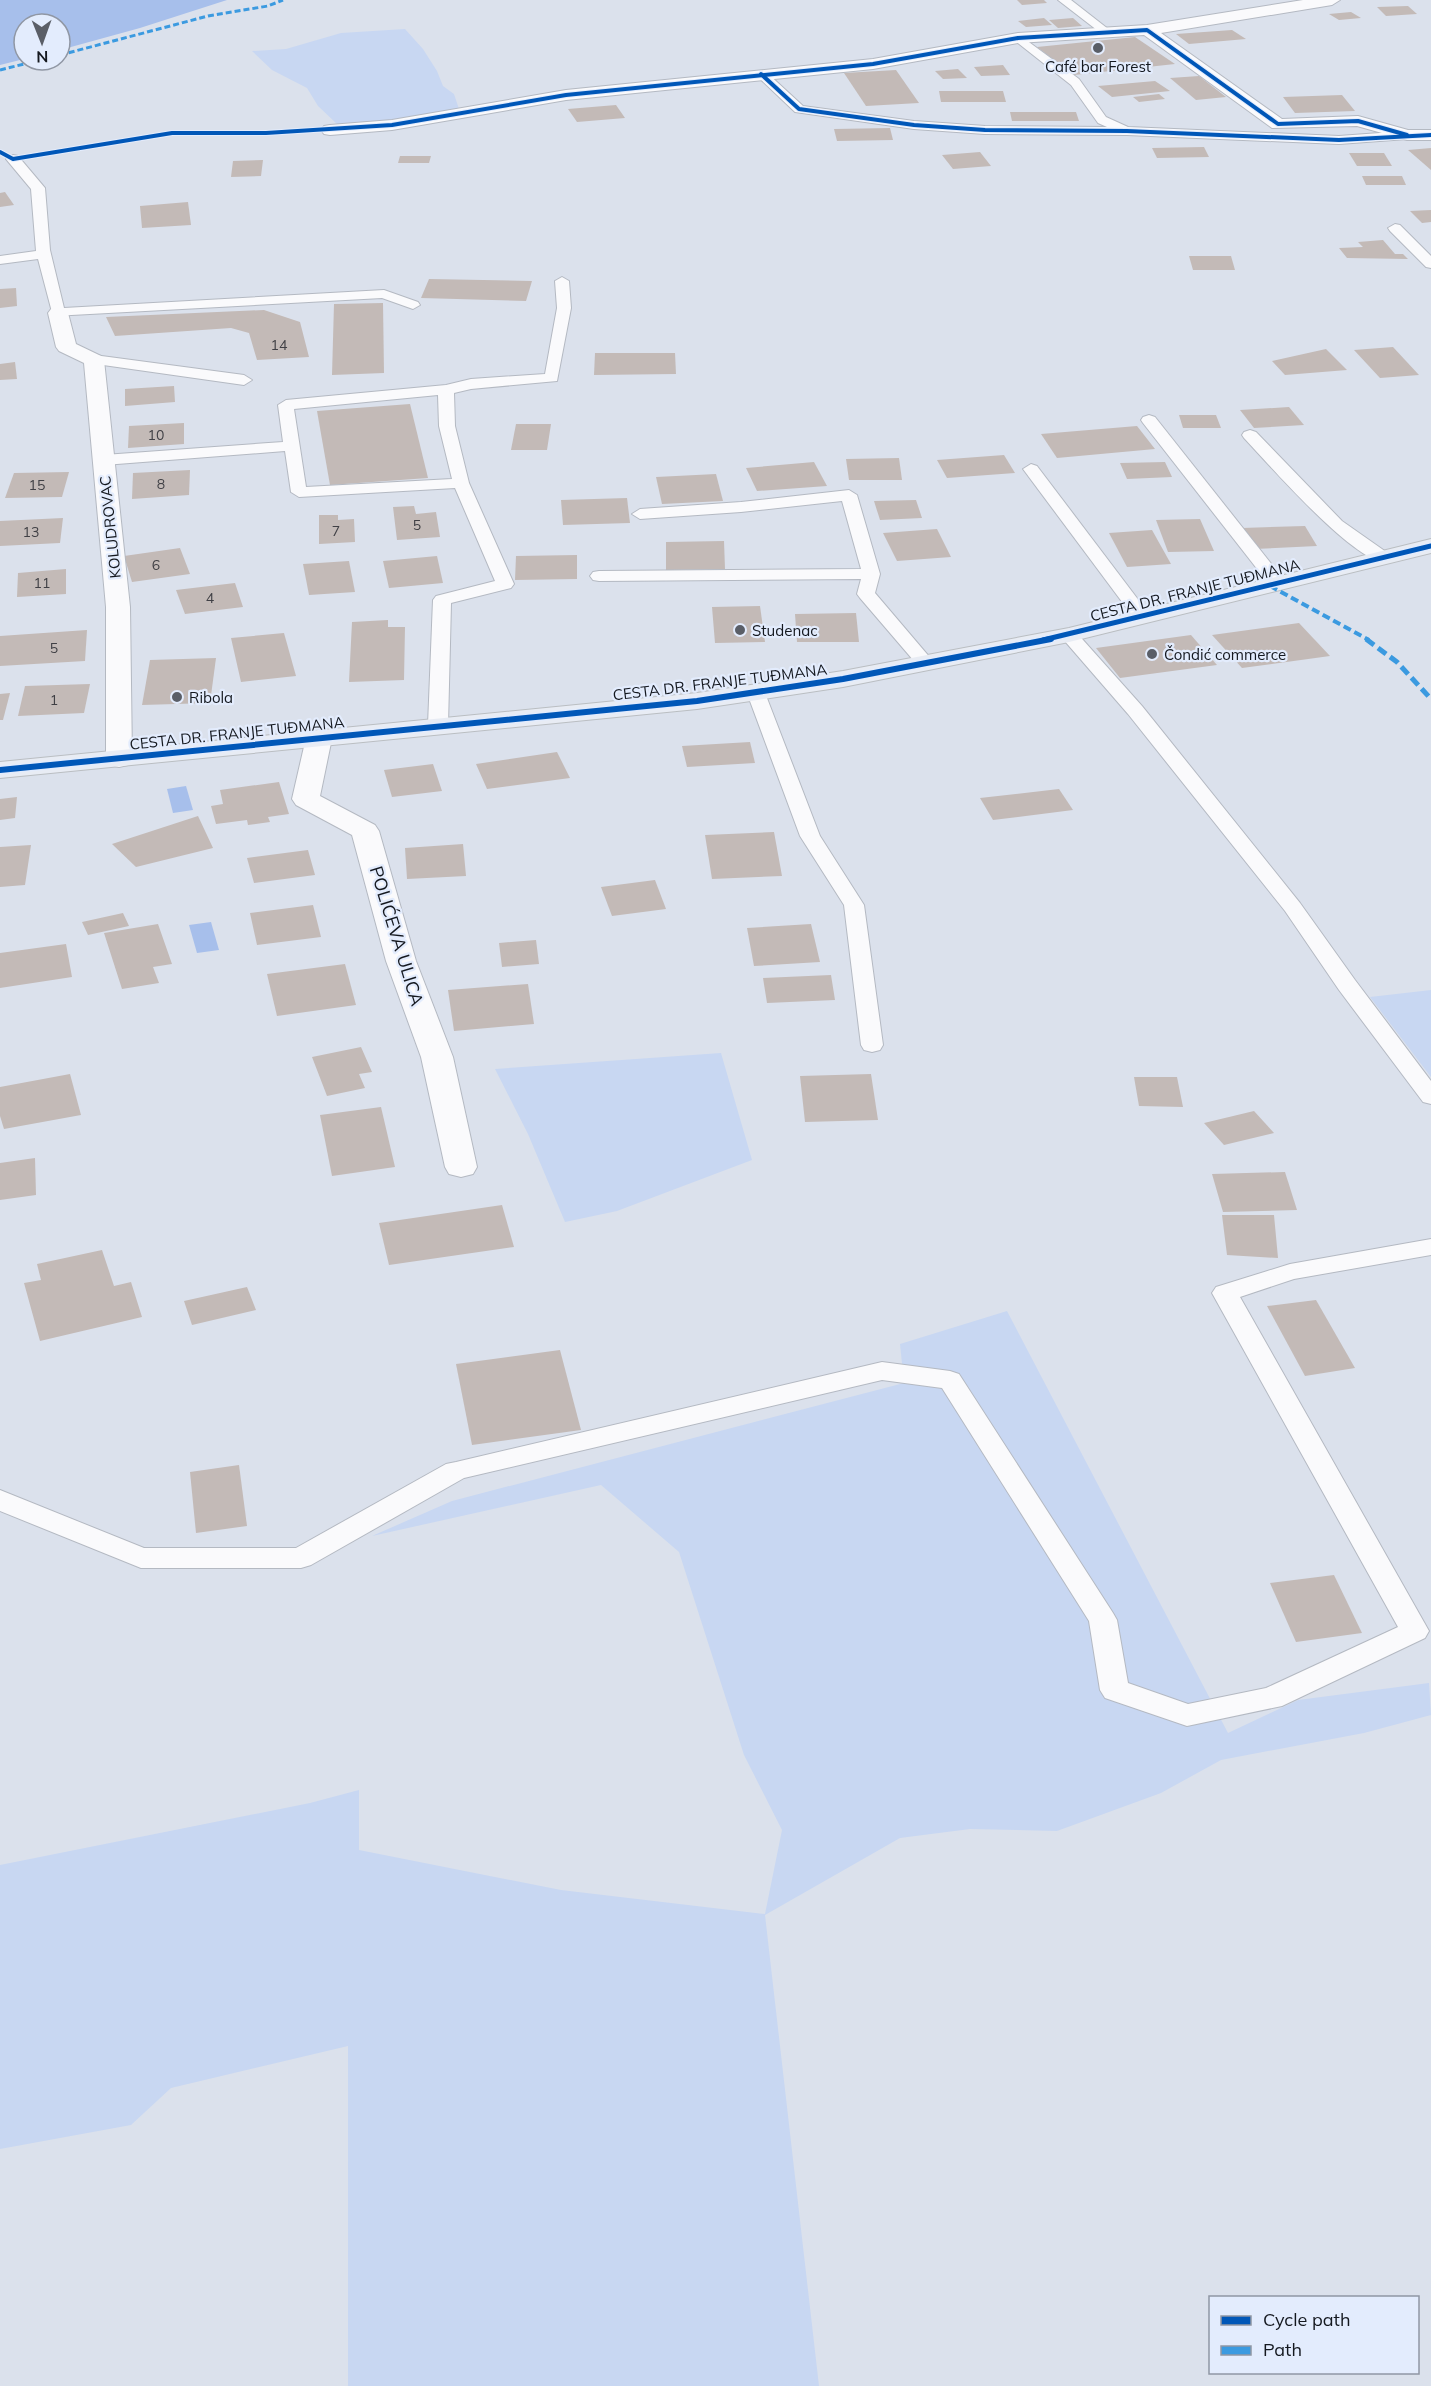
<svg xmlns="http://www.w3.org/2000/svg" width="1431" height="2386" font-family="Mulish,sans-serif">
	<rect width="100%" height="100%" fill="#dbe1ec"/>
	<g fill="#c8d7f2">
		<polygon points="405,29 423,49 437,71 443,86 454,94 459,109 378,122 337,124 318,106 307,88 272,70 252,51 286,49 341,33"/>
		<polygon points="1431,990 1431,1077 1370,997"/>
		<polygon points="721,1053 752,1160 617,1211 565,1222 528,1134 495,1069"/>
		<polygon points="1007,1311 1228,1733 1298,1700 1429,1683 1431,1715 1364,1733 1221,1760 1161,1793 1057,1831 970,1829 900,1838 765,1915 819,2386 348,2386 348,2046 171,2088 131,2125 0,2149 0,1865 310,1803 359,1790 359,1850 561,1890 765,1914 782,1830 744,1755 679,1552 601,1485 372,1536 452,1501 904,1383 900,1344"/>
	</g>
	<g fill="#a7bfeb">
		<polygon points="0,0 227,0 140,28 60,50 60,24 24,24 24,59 0,65"/>
		<polygon points="186,786 193,810 173,813 167,789"/>
		<polygon points="211,922 219,950 197,953 189,925"/>
	</g>
	<g fill="#c3bab7">
		<polygon points="1017,0 1044,0 1047,3 1022,5"/>
		<polygon points="1408,6 1417,14 1386,16 1377,7"/>
		<polygon points="1351,12 1361,18 1339,20 1329,14"/>
		<polygon points="1044,18 1052,25 1026,27 1018,21"/>
		<polygon points="1073,18 1082,26 1058,28 1049,20"/>
		<polygon points="1232,30 1246,39 1189,44 1176,34"/>
		<polygon points="1135,37 1175,64 1074,75 1037,47"/>
		<polygon points="1003,65 1010,75 981,76 974,67"/>
		<polygon points="958,69 967,78 943,79 935,71"/>
		<polygon points="896,70 919,103 866,106 844,73"/>
		<polygon points="1199,76 1226,97 1196,100 1170,78"/>
		<polygon points="1155,81 1170,91 1112,97 1098,86"/>
		<polygon points="939,91 1003,91 1006,102 941,102"/>
		<polygon points="1159,94 1165,99 1139,102 1133,97"/>
		<polygon points="1342,95 1355,111 1295,113 1283,97"/>
		<polygon points="616,105 625,118 577,122 568,109"/>
		<polygon points="1010,112 1076,112 1079,121 1012,121"/>
		<polygon points="890,128 893,140 837,141 834,129"/>
		<polygon points="1204,147 1209,157 1157,158 1152,148"/>
		<polygon points="1431,148 1431,170 1408,150"/>
		<polygon points="980,152 991,166 953,169 942,155"/>
		<polygon points="1349,153 1384,153 1392,166 1357,166"/>
		<polygon points="400,156 431,156 429,163 398,163"/>
		<polygon points="263,160 261,176 231,177 233,161"/>
		<polygon points="1362,176 1402,176 1406,185 1366,185"/>
		<polygon points="5,192 14,205 0,207 0,193"/>
		<polygon points="188,202 191,225 142,228 140,206"/>
		<polygon points="1431,210 1431,222 1422,223 1410,211"/>
		<polygon points="1383,240 1395,254 1403,254 1408,259 1347,258 1339,248 1363,247 1358,242"/>
		<polygon points="1189,256 1231,256 1235,270 1193,270"/>
		<polygon points="429,279 532,281 526,301 421,298"/>
		<polygon points="16,288 17,306 0,308 0,289"/>
		<polygon points="383,303 384,373 332,375 334,304"/>
		<polygon points="264,310 300,322 309,357 257,360 249,333 231,328 115,336 106,317"/>
		<polygon points="1393,347 1419,375 1380,378 1354,350"/>
		<polygon points="1326,349 1347,370 1285,375 1272,361"/>
		<polygon points="595,353 675,353 676,374 594,375"/>
		<polygon points="15,362 17,379 0,380 0,364"/>
		<polygon points="174,386 175,402 125,406 125,389"/>
		<polygon points="410,404 428,478 330,485 317,411"/>
		<polygon points="1289,407 1304,425 1254,428 1240,410"/>
		<polygon points="1179,415 1216,415 1221,428 1183,428"/>
		<polygon points="184,423 184,444 128,448 129,426"/>
		<polygon points="516,424 551,424 547,450 511,450"/>
		<polygon points="1137,426 1155,449 1057,458 1041,434"/>
		<polygon points="1004,455 1015,473 947,478 937,460"/>
		<polygon points="899,458 902,480 849,480 846,459"/>
		<polygon points="814,462 827,486 757,491 746,468"/>
		<polygon points="1165,462 1172,477 1127,479 1120,463"/>
		<polygon points="190,470 189,495 132,499 133,473"/>
		<polygon points="69,472 62,497 5,498 14,473"/>
		<polygon points="716,474 723,501 662,504 656,477"/>
		<polygon points="627,498 630,523 563,525 561,500"/>
		<polygon points="916,500 922,518 880,520 874,501"/>
		<polygon points="414,506 416,514 436,512 440,537 397,540 393,507"/>
		<polygon points="319,515 338,515 338,520 354,519 355,542 319,544"/>
		<polygon points="63,518 60,543 0,546 0,521"/>
		<polygon points="1200,519 1214,551 1168,552 1156,520"/>
		<polygon points="1305,526 1317,546 1254,549 1242,528"/>
		<polygon points="937,529 951,557 897,561 883,533"/>
		<polygon points="1152,530 1171,564 1127,567 1109,533"/>
		<polygon points="724,541 725,569 666,570 666,542"/>
		<polygon points="180,548 190,574 132,582 124,556"/>
		<polygon points="577,555 577,579 515,580 516,556"/>
		<polygon points="437,556 443,583 389,588 383,561"/>
		<polygon points="349,561 355,592 309,595 303,564"/>
		<polygon points="66,569 66,594 17,597 18,573"/>
		<polygon points="235,583 243,607 185,614 176,590"/>
		<polygon points="760,606 765,642 715,643 712,607"/>
		<polygon points="856,613 859,642 797,642 795,614"/>
		<polygon points="388,620 388,627 405,627 404,680 349,682 352,622"/>
		<polygon points="1299,623 1330,656 1242,668 1212,635"/>
		<polygon points="87,630 85,661 0,666 0,636"/>
		<polygon points="284,633 296,676 241,682 231,638"/>
		<polygon points="1191,635 1217,665 1120,678 1096,648"/>
		<polygon points="216,658 210,703 142,705 150,660"/>
		<polygon points="90,684 84,713 18,716 25,686"/>
		<polygon points="10,693 3,720 0,720 0,694"/>
		<polygon points="750,742 755,763 687,767 682,746"/>
		<polygon points="557,752 570,778 487,789 476,764"/>
		<polygon points="433,764 442,791 392,797 384,770"/>
		<polygon points="279,782 289,814 268,817 270,822 248,825 247,820 216,824 211,806 223,804 220,790"/>
		<polygon points="1059,789 1073,810 993,820 980,798"/>
		<polygon points="17,797 15,818 0,820 0,799"/>
		<polygon points="198,816 213,848 136,867 112,844"/>
		<polygon points="774,832 782,876 712,879 705,835"/>
		<polygon points="463,844 466,876 407,879 405,848"/>
		<polygon points="31,845 25,885 0,887 0,847"/>
		<polygon points="308,850 315,875 254,883 247,858"/>
		<polygon points="655,880 666,909 612,916 601,887"/>
		<polygon points="313,905 321,937 257,945 250,913"/>
		<polygon points="123,913 129,926 88,935 82,922"/>
		<polygon points="158,924 172,964 153,967 159,983 122,989 104,933"/>
		<polygon points="811,924 820,962 754,966 747,928"/>
		<polygon points="536,940 539,964 502,967 499,943"/>
		<polygon points="66,944 72,977 0,988 0,953"/>
		<polygon points="345,964 356,1005 277,1016 267,974"/>
		<polygon points="831,975 835,1000 767,1003 763,978"/>
		<polygon points="528,984 534,1024 454,1031 448,990"/>
		<polygon points="361,1047 372,1072 359,1074 365,1088 327,1096 312,1057"/>
		<polygon points="70,1074 81,1115 4,1129 0,1116 0,1087"/>
		<polygon points="871,1074 878,1120 805,1122 800,1076"/>
		<polygon points="1134,1077 1177,1077 1183,1107 1139,1106"/>
		<polygon points="381,1107 395,1167 332,1176 320,1115"/>
		<polygon points="1254,1111 1274,1133 1224,1145 1204,1123"/>
		<polygon points="35,1158 36,1195 0,1200 0,1163"/>
		<polygon points="1285,1172 1297,1210 1223,1212 1212,1174"/>
		<polygon points="502,1205 514,1247 389,1265 379,1223"/>
		<polygon points="1222,1215 1274,1215 1278,1258 1227,1255"/>
		<polygon points="102,1250 114,1286 131,1282 142,1317 40,1341 24,1283 41,1280 37,1264"/>
		<polygon points="247,1287 256,1310 192,1325 184,1301"/>
		<polygon points="1316,1300 1355,1368 1305,1376 1267,1306"/>
		<polygon points="560,1350 581,1430 472,1445 456,1364"/>
		<polygon points="239,1465 247,1526 196,1533 190,1472"/>
		<polygon points="1334,1575 1362,1633 1296,1642 1270,1583"/>
	</g>
	<g fill="none" stroke-linecap="round" stroke-linejoin="round">
		<defs>
			<g id="service">
				<polygon points="1058,0 1071,0 1112,32 1110,34 1102,34"/>
				<polygon points="1018,34 1079,79 1106,117 1128,127 1339,136 1407,131 1413,135 1407,139 1339,144 1127,135 985,134 914,129 795,112 755,74 757,71 765,71 803,106 914,121 985,126 1107,127 1098,123 1071,85 1014,40 1012,38"/>
				<polygon points="13,155 18,156 45,188 50,250 64,308 384,290 418,302 420,305 413,309 382,298 53,316 38,259 0,264 0,256 36,251 31,189 6,159"/>
				<polygon points="1395,224 1400,225 1431,256 1431,268 1426,267 1390,231 1388,228"/>
				<path d="M562,277l7,4 2,27 -14,73 -86,8 -17,4 1,33 14,57 45,101 -3,4 -60,15 -3,122 -3,4h-14l-3,-4 5,-125 3,-4 59,-15 -40,-93 -156,9 -8,-5 -6,-41 -181,14 -8,-5 8,-5 179,-13 -5,-37 8,-5 160,-15 25,-6 74,-5 12,-66 -2,-27zM438,395l1,31 13,53 -146,8 -12,-78z"/>
				<polygon points="94,355 244,375 252,380 244,385 89,363 86,360 89,357"/>
				<polygon points="1149,415 1155,417 1284,580 1287,584 1284,588 1272,588 1143,423 1141,420 1143,417"/>
				<path d="M1250,430l6,2 86,89 47,33 3,4 -3,4c-30,7 -122,-100 -145,-124l-2,-3 2,-3z"/>
				<polygon points="1031,464 1037,466 1149,614 1152,618 1149,622 1137,622 1023,469"/>
				<polygon points="849,490 857,495 880,574 875,593 932,660 935,664 932,668 920,668 860,598 857,594 861,579 599,581 593,580 590,576 593,572 599,571 861,569 842,501 741,512 640,519 632,514 640,509 741,502"/>
				<polygon points="1069,630 1075,631 1142,706 1300,903 1355,980 1431,1081 1431,1104 1423,1102 1339,990 1285,911 1128,714 1063,639 1060,635 1063,631"/>
				<polygon points="756,687 763,689 765,693 820,836 864,905 883,1045 880,1050 872,1052 864,1050 861,1045 844,905 800,836 747,693 749,689"/>
				<polygon points="1431,1239 1431,1255 1294,1279 1240,1297 1429,1631 1425,1638 1282,1706 1187,1726 1105,1698 1100,1690 1089,1621 942,1388 882,1380 464,1478 311,1565 301,1568 141,1568 0,1511 0,1490 144,1548 296,1548 446,1464 456,1462 882,1362 950,1371 959,1374 1113,1613 1117,1620 1128,1683 1188,1704 1266,1688 1398,1627 1212,1293 1216,1287 1290,1264"/>
			</g>
			<g id="minor">
				<polygon points="1303,0 1340,0 1332,5 1161,33 1282,119 1358,116 1408,130 1431,130 1431,140 1407,140 1357,126 1272,128 1144,35 1018,43 873,69 566,100 392,130 330,135 324,134 321,130 324,126 330,125 392,120 566,90 873,59 1018,33 1147,25"/>
				<polygon points="58,307 65,309 68,313 76,344 101,356 104,360 130,607 132,759 128,765 119,767 110,765 106,759 106,607 84,363 59,351 56,347 48,313 51,309"/>
				<polygon points="319,730 328,732 332,738 320,796 375,825 379,831 416,961 453,1057 477,1167 473,1174 461,1177 449,1174 445,1167 421,1057 386,961 352,835 296,805 292,799 306,738 310,732"/>
			</g>
			<polygon id="primary" points="1431,539 1431,553 1069,642 843,687 697,709 0,778 0,762 697,693 843,671 1069,628"/>
		</defs>
		<use href="#service" stroke="#b4b9c2" stroke-width="2"/>
		<use href="#minor" stroke="#b4b9c2" stroke-width="2"/>
		<use href="#primary" stroke="#babec2" stroke-width="2"/>
		<use href="#service" fill="#fafafc" fill-rule="evenodd"/>
		<use href="#minor" fill="#fafafc" fill-rule="evenodd"/>
		<use href="#primary" fill="#e8ecf4" fill-rule="evenodd"/>
		<g stroke="#3b9ae0" stroke-width="3" stroke-dasharray="6 3" stroke-linecap="butt">
			<polyline points="60,55 208,16 268,6 283,0"/>
			<polyline points="0,70 40,60"/>
		</g>
		<polyline stroke="#3b9ae0" stroke-width="4" stroke-dasharray="8 4" stroke-linecap="butt" points="1270,586 1369,640"/>
		<polyline stroke="#3b9ae0" stroke-width="5" stroke-dasharray="10 5" stroke-linecap="butt" points="1366,639 1397,662 1431,699"/>
		<defs>
			<g id="cycleway-far2">
				<polyline points="761,74 799,109 914,125 985,130 1127,131 1339,140 1431,135"/>
				<polyline points="0,152 13,159 172,133 266,133 392,125 566,95 873,64 1018,38 1147,30 1278,124 1358,121 1407,135"/>
			</g>
			<polyline id="cycleway-far1" points="1043,640 1431,546"/>
			<polyline id="cycleway" points="0,770 697,701 843,679 1051,639"/>
		</defs>
		<use href="#cycleway-far2" stroke="#e3ecfd" stroke-width="6"/>
		<use href="#cycleway-far1" stroke="#e3ecfd" stroke-width="8"/>
		<use href="#cycleway" stroke="#e3ecfd" stroke-width="9"/>
		<use href="#cycleway-far2" stroke="#0057b8" stroke-width="4"/>
		<use href="#cycleway-far1" stroke="#0057b8" stroke-width="5"/>
		<use href="#cycleway" stroke="#0057b8" stroke-width="6"/>
	</g>
	<g fill="#5a5e67" stroke="#e3ecfd" stroke-width="2">
		<circle cx="1098" cy="48" r="6"/>
		<circle cx="740" cy="630" r="6"/>
		<circle cx="1152" cy="654" r="6"/>
		<circle cx="177" cy="697" r="6"/>
	</g>
	<g text-anchor="middle" dominant-baseline="central" stroke-width="4.5" stroke-linejoin="round" paint-order="stroke">
		<g font-size="14" fill="#404045">
			<text x="279" y="345">14</text>
			<text x="156" y="435">10</text>
			<text x="161" y="484">8</text>
			<text x="37" y="485">15</text>
			<text x="417" y="525">5</text>
			<text x="336" y="531">7</text>
			<text x="31" y="532">13</text>
			<text x="156" y="565">6</text>
			<text x="42" y="583">11</text>
			<text x="210" y="598">4</text>
			<text x="54" y="648">5</text>
			<text x="54" y="700">1</text>
		</g>
		<g font-size="15" fill="#14181f" stroke="#e3ecfd" text-anchor="start">
			<text x="1098" y="66" text-anchor="middle">Café bar Forest</text>
			<text x="752" y="630">Studenac</text>
			<text x="1164" y="654">Čondić commerce</text>
			<text x="189" y="697">Ribola</text>
		</g>
		<g font-size="15" fill="#14181f" stroke="#e3ecfd">
			<text transform="translate(110 527) rotate(-96)">KOLUDROVAC</text>
			<text transform="translate(1195 590) rotate(-14)">CESTA DR. FRANJE TUĐMANA</text>
			<text transform="translate(720 682) rotate(-7)">CESTA DR. FRANJE TUĐMANA</text>
			<text transform="translate(237 733) rotate(-6)">CESTA DR. FRANJE TUĐMANA</text>
		</g>
		<g font-size="18" fill="#14181f" stroke="#e3ecfd">
			<text transform="translate(397 936) rotate(73)">POLIĆEVA ULICA</text>
		</g>
	</g>
	<rect x="1209" y="2296" width="210" height="78" fill="#e3ecfd" stroke="#9097a4" stroke-width="1.5"/>
	<rect x="1221" y="2316" width="30" height="9" fill="#0057b8" stroke="#9097a4" stroke-width="1.5"/>
	<text x="1263" y="2326" font-size="18" fill="#14181f">Cycle path</text>
	<rect x="1221" y="2346" width="30" height="9" fill="#3b9ae0" stroke="#9097a4" stroke-width="1.5"/>
	<text x="1263" y="2356" font-size="18" fill="#14181f">Path</text>
	<g transform="translate(42 42) rotate(179)"><circle r="28" fill="#e3ecfd" stroke="#9097a4" stroke-width="1.5"/>
	<path d="M0-4.5L10 22L0 15L-10 22Z" fill="#5a5e67"/>
	<text y="-9" font-size="16" font-weight="bold" text-anchor="middle" fill="#14181f">N</text>
	</g>
</svg>
